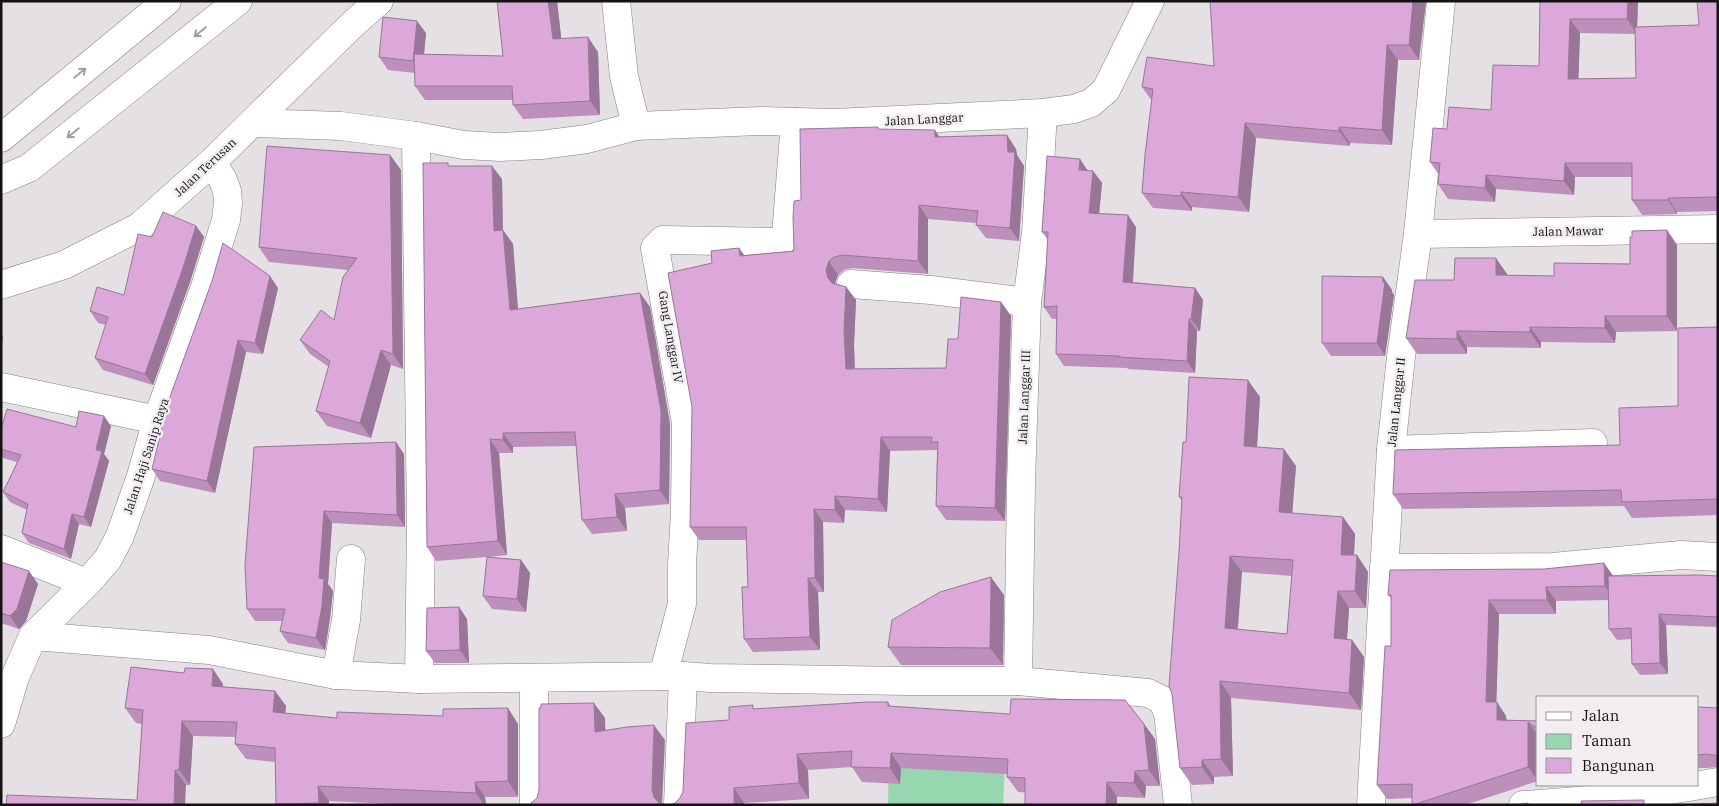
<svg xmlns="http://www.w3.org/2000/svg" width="1719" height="806" font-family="'IBM Plex Serif',serif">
	<rect width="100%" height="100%" fill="#e4e0e4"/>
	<polygon fill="#96d7b0" points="889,757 1005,761 1003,805 888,805"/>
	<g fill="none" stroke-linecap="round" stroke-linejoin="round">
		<defs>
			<g id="minor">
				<polyline points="616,1 624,76 636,126"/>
				<polyline points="252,123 341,126 416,136 464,145 500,147 541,145 587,139 636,126 760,121 834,123 1043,113 1074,109 1091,103 1106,90 1150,1"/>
				<polyline points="416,136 421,525 419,679"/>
				<polyline points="1418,234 1718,229"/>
				<polyline points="851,284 931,290 1027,302"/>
				<polyline points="1,285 64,265 139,227 212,162 353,24 379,1"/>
				<polyline points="1,387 157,420"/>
				<polyline points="1391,450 1593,443"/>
				<polyline points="1,549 87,583"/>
				<polyline points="1384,568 1553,567 1681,555 1718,557"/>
				<polyline points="33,636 209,650 336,675 358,676 419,679 683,676 710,678 906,681 1018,681 1148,693 1162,700 1168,713 1178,805"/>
				<polyline points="336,675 346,620 351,559"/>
				<polyline points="663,676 682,604 682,564 685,511 686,423 655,248 663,240 781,242 786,235 795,122"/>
				<polyline points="1018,681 1021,483 1027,302 1036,233 1043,113"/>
				<polyline points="1,724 15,677 33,636 87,583 108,559 120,536 141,476 157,420 205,287 226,220 228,203 227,191 223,180 212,162"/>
				<polyline points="534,805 534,678"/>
				<polyline points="678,805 683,676"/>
				<polyline points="1371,805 1391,450 1401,357 1418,234 1441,1"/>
				<path d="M1523,805c65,-4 130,-11 195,-23"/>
			</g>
			<g id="highway">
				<polyline points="1,138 167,1"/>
				<polyline points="1,180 29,168 238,1"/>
			</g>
		</defs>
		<use href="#minor" stroke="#848084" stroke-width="29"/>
		<use href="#highway" stroke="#848084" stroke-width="29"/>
		<use href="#minor" stroke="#fff" stroke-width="28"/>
		<use href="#highway" stroke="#fff" stroke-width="28"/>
	</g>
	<g fill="#bc90bb" fill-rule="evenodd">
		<polygon points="497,1 557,1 561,39 598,52 600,115 523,119 513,105 513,100 425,100 415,86 415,73 388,70 379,57 426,33 424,54 503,56"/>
		<polygon points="1426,1 1419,60 1398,60 1392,145 1350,143 1350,146 1256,138 1249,212 1192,207 1192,211 1153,208 1142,193 1152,101 1142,87"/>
		<path d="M1540,1h98l-1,26 62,-2 19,-24v210l-41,1v2l-35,1 -10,-15v-23h-57l-1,18 -78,-6 -1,13 -47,-3 -10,-15 1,-9 -9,-13 17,-33 44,-19 48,-44zM1580,33l55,1 1,44 -58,1z"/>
		<polygon points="880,129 940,137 1016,149 1017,155 1024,166 1019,241 986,238 976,225 976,223 928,219 928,274 852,268 844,270 838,275 835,283 846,287 856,300 854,345 855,369 946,368 958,339 1001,302 1011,316 1005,521 946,520 936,506 937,450 890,451 887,512 845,510 844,523 823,522 824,592 818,592 820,650 753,652 744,639 748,587 746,540 699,540 690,527 712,263 739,248 744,255 794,251"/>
		<polygon points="390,155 401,170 403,369 391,365 371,438 327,426 316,411 329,367 310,354 300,340 334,320 348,270 269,262 259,247"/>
		<polygon points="450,166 502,179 503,230 513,244 518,309 640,293 650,307 670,424 669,504 625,508 627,531 592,534 582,520 576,446 513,447 513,453 499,453 507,555 488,557 521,560 530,573 526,612 492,609 483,596 487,557 436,561 427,547"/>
		<polygon points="1088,171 1093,171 1102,183 1099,213 1136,227 1133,282 1195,288 1203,300 1200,331 1197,331 1195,373 1128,369 1127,368 1064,366 1056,354 1057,319 1052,319 1044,307 1048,240 1042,232"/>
		<polygon points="196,226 204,237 190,282 153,385 103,370 95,358 106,325 98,323 90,311 124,295 152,237"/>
		<polygon points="1667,230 1677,245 1677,331 1616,332 1615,343 1541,342 1541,348 1467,347 1467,354 1417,354 1406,338 1454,280 1507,274 1507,275 1554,276 1630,264 1632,237"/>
		<polygon points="1383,277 1392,290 1392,292 1394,295 1385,356 1331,356 1322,343"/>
		<polygon points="278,288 263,354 246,352 215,493 160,481 152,469 167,405"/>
		<polygon points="1718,327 1718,515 1632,518 1624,506 1403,509 1393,494 1620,445 1678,406"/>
		<path d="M1260,397l-3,50 39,19 -4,47 51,4 12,17 -1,21h3l11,17 -2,36h-17l-2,31 5,1 12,17 -3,53 -130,-12 2,78 -19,1v7l-22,1 -12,-17 -1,-216 3,-51 -3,-4 7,-55zM1242,572l50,4 -5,58 -49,-5z"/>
		<polygon points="111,426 104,454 109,461 91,527 79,524 71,559 29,543 22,533 27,510 10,502 3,492 17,462 3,458 1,455 1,429"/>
		<polygon points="404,454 405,527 332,523 328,584 333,591 330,618 325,650 288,643 280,631 282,621 255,621 247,609 245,565"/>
		<polygon points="1,562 38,584 26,621 19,629 1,623"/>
		<polygon points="1613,576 1718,576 1718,627 1666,625 1668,674 1640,675 1632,664 1631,639 1617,640 1609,629 1609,600 1556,601 1556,614 1499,614 1496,702 1506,716 1507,720 1538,721 1538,781 1465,805 1412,805 1412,798 1387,799 1377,785 1391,646 1391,598 1388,595"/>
		<polygon points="1004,595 1003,665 901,665 888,647"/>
		<polygon points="459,607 467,619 469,663 435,663 426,651"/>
		<polygon points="223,684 223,687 275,691 286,706 285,713 337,718 518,724 518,797 485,797 486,805 410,805 329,801 329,805 276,805 276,804 275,762 246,759 235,744 236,737 193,736 190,785 186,785 137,800 142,724 136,723 125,708"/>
		<polygon points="888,702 891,707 1144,724 1155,739 1160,786 1146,786 1145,798 1018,792 1007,777 1007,774 901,768 900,784 862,782 852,767 808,770 809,799 744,803 675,803 680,798 729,720 756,709"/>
		<polygon points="1698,707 1718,708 1718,767 1707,768 1698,768"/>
	</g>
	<g fill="#997698">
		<polygon points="548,1 557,1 563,53 553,39"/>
		<polygon points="1413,1 1426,1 1419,60 1409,45"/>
		<polygon points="1628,1 1638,1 1637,34 1627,19"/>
		<polygon points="1570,19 1580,33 1578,93 1568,79"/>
		<polygon points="417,21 426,33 422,74 413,61"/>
		<polygon points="588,37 598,52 600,115 590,101"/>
		<polygon points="1387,45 1398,60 1392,145 1382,130"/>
		<polygon points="1245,123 1256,138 1249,212 1238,197"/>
		<polygon points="1339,127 1350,143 1350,146 1339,131"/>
		<polygon points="935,130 944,144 935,137"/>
		<polygon points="1007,135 1016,149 1017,155 1024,166 1019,241 1010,228"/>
		<polygon points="390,155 401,170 403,369 393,354"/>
		<polygon points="1080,159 1088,171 1079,170"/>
		<polygon points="1565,163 1575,177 1574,195 1564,181"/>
		<polygon points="492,166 502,179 503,244 494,231"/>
		<polygon points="1093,171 1102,183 1098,225 1089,213"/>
		<polygon points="1486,175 1496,189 1495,202 1485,188"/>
		<polygon points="1181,192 1192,207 1192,211 1181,196"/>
		<polygon points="1668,198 1677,212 1677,214 1668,200"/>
		<polygon points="919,205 928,219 928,274 918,261"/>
		<polygon points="1128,215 1136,227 1132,294 1123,282"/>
		<polygon points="196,226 204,237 190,282 153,385 145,374"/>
		<polygon points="503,230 513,244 519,324 510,310"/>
		<polygon points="1667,230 1677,245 1677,331 1667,316"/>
		<polygon points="739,248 749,262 740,256"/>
		<polygon points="1496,258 1507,274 1506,291 1496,275"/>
		<polygon points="829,261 838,275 835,283 837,291 828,278 826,270"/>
		<polygon points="270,276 278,288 263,354 255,343"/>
		<polygon points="1383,277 1392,290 1392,292 1394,295 1385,356 1377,343"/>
		<polygon points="846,287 856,300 854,345 855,383 846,369 844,332"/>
		<polygon points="1195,288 1203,300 1200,331 1191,319"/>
		<polygon points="640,293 650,307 670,424 669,504 660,490"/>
		<polygon points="1001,302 1011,316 1005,521 995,508"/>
		<polygon points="1605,316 1616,332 1615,343 1605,328"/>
		<polygon points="1189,319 1197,331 1195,373 1187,361"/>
		<polygon points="1530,327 1541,342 1541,348 1530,332"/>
		<polygon points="1457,331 1467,347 1467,354 1457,339"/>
		<polygon points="1,334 3,337 1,351"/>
		<polygon points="238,340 246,352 215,493 207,481"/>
		<polygon points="381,350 391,365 371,438 360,423"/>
		<polygon points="1248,380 1260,397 1256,463 1244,446"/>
		<polygon points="104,416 111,426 104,454 109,461 91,527 84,517 96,450"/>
		<polygon points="503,433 513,447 513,453 503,440"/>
		<polygon points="881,437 890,451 887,512 878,499"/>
		<polygon points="490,439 499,453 507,555 498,541"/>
		<polygon points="396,442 404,454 405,527 397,515"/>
		<polygon points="1284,449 1296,466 1291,529 1279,512"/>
		<polygon points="615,494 625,508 627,531 617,517"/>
		<polygon points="835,496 845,510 844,523 835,510"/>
		<polygon points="814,509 823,522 824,592 815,578"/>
		<polygon points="324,511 332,523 328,584 333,591 330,618 325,650 316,638 319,578"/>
		<polygon points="72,514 79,524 71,559 64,549"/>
		<polygon points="1343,517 1355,534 1353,572 1341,555"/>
		<polygon points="1357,555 1368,572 1366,608 1355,591"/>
		<polygon points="1230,556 1242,572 1236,645 1225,628"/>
		<polygon points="521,560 530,573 526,612 517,599"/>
		<polygon points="1604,563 1614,577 1614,600 1605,586"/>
		<polygon points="29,571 38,584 26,621 19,629 10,616"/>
		<polygon points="991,577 1004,595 1003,665 990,648"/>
		<polygon points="808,578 818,592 820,650 810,637"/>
		<polygon points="1546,587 1556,601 1556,614 1547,600"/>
		<polygon points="1338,591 1349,608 1346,655 1334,638"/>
		<polygon points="1489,600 1499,614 1496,716 1486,702"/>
		<polygon points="459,607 467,619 469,663 460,650"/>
		<polygon points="1659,614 1666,625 1668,674 1660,663"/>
		<polygon points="1352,640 1364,657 1361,710 1349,693"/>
		<polygon points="213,669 223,684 223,701 212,686"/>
		<polygon points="1220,681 1231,698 1233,776 1221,759"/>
		<polygon points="275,691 286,706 284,727 273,712"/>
		<polygon points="1497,702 1506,716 1507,734 1497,720"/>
		<polygon points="594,703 605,718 606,747 595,732"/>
		<polygon points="508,708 518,724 518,797 508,781"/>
		<polygon points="182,721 193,736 190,785 179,770"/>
		<polygon points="1528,722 1538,736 1538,781 1528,767"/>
		<polygon points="1144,724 1155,739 1160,786 1149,770"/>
		<polygon points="654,725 665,740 662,805 659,805 654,797 652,790"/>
		<polygon points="891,753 901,768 900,784 890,768"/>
		<polygon points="797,754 808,770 809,799 799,783"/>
		<polygon points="1202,760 1214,777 1214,784 1202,767"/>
		<polygon points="175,770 186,785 185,805 174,805"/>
		<polygon points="1135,771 1146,786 1145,798 1134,783"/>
		<polygon points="475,782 485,797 486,805 484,805 476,793"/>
		<polygon points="1107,782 1117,797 1117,805 1106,805"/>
		<polygon points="318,786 329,801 329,805 320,805 319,803"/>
		<polygon points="734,788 744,803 744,805 734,805"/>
	</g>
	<g fill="#dba8d9" stroke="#997698" fill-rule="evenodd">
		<polygon points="497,1 548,1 553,39 588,37 590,101 513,105 512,86 415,86 414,54 503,56"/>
		<polygon points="1210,1 1413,1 1409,45 1387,45 1382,130 1339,127 1339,131 1245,123 1238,197 1181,192 1181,196 1142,193 1145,155 1153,89 1142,87 1147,57 1214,66"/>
		<polygon points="1540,1 1628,1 1627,19 1570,19 1568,79 1636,78 1635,27 1699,25 1697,1 1718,1 1718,197 1668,198 1668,200 1632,200 1632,163 1565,163 1564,181 1486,175 1485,188 1438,184 1440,163 1430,162 1433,128 1447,129 1449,107 1491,110 1493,65 1539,66"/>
		<polygon points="383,17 417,21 413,61 379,57"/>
		<polygon points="878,127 878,129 935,130 935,137 1007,135 1008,152 1015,152 1010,228 976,225 978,211 919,205 918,261 842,255 834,257 829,261 826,270 828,278 832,283 846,287 844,332 846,369 946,368 948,339 958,339 961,297 1001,302 995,508 936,506 938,442 931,442 932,437 881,437 878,499 835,496 835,510 814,509 815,578 808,578 810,637 744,639 742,587 748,587 746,527 690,527 692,407 668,273 712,263 711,251 739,248 740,256 794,251 793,217 794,201 801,200 800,129"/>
		<polygon points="267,146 390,155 393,354 381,350 360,423 316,411 330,361 300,340 321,310 334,320 343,277 357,258 259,247"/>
		<polygon points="1047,156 1080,159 1079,170 1093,171 1089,213 1128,215 1123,282 1195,288 1191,319 1189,319 1187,361 1119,357 1119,356 1056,354 1057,306 1044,307 1048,232 1042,232"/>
		<polygon points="423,163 448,163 448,166 492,166 494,231 503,230 510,310 640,293 661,411 660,490 615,494 617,517 582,520 575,432 503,433 503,440 490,439 498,541 427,547"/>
		<polygon points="163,212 196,226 182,271 145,374 95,358 108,317 90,311 97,287 124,295 138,234 152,237"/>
		<polygon points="1667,230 1667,316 1605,316 1605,328 1530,327 1530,332 1457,331 1457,339 1406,338 1415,280 1454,280 1455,258 1496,258 1496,275 1554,276 1554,263 1630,264 1630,237 1632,237 1632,231"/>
		<polygon points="223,243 270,276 255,343 238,340 207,481 152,469 167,405 212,281"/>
		<polygon points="1322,276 1383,277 1383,282 1385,282 1377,343 1322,343"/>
		<polygon points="1718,327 1718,499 1622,502 1621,490 1393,494 1395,450 1620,445 1619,408 1678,406 1678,328"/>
		<path d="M1189,377l59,3 -4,66 40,3 -5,63 64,5 -2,38h16l-2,36h-17l-4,47 18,2 -3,53 -129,-12 1,78 -19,1v7l-22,1 -8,-74 -3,-8 10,-134 3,-55h-3l4,-55h3zM1230,556l63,4 -6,74 -62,-6z"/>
		<polygon points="7,409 76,427 79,411 104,416 96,450 102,451 84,517 72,514 64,549 22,533 28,504 3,492 21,455 1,449 1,429"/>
		<polygon points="396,442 397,515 324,511 319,578 324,579 322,606 316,638 280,631 285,609 247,609 245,565 254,447"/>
		<polygon points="487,557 521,560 517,599 483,596"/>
		<polygon points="1,562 29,571 17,609 10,616 1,613"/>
		<polygon points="1604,563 1605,586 1546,587 1547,600 1489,600 1486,702 1497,702 1497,720 1538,721 1538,729 1528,722 1528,767 1413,805 1412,805 1412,784 1377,785 1385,646 1391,646 1391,595 1388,595 1390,570 1544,569"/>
		<polygon points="1699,575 1718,576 1718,617 1659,614 1660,663 1632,664 1631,628 1609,629 1608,576"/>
		<polygon points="991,577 990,648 888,647 892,620 940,592"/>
		<polygon points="459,607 460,650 426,651 427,608"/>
		<polygon points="131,667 184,673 185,668 213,669 212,686 275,691 273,712 337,718 337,712 443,716 443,709 508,708 508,781 475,782 476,793 318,786 319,803 276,804 275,748 235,744 237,722 182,721 179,770 175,770 174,805 6,805 7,795 137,800 143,710 125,708"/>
		<polygon points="1011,699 1125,700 1144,724 1149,770 1135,771 1134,783 1107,782 1106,805 1025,805 1025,778 1007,777 1008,759 891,753 890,768 851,767 852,751 797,754 799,783 734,788 734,805 669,805 675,803 680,798 683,791 686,723 729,720 729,707 753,705 753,709 868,702 888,702 888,706 1010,714"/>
		<polygon points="594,703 595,732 627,727 654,725 652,790 654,797 659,803 666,805 530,805 530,804 537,798 539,790 539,708 541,708 541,704"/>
		<polygon points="1698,707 1718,708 1718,756 1707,754 1698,755"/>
		<polygon points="1644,800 1644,805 1582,805 1581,801"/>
		<polygon points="1528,803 1528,805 1515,805"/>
		<polygon points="1718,803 1718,805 1675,805"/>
	</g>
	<defs><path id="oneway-shaft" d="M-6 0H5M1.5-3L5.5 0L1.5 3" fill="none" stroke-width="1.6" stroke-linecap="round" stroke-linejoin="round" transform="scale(1.25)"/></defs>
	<g stroke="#a1a0a1">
		<use href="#oneway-shaft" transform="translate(200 32) rotate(141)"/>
		<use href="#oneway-shaft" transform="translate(80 73) rotate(-39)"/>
		<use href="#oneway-shaft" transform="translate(73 133) rotate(141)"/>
	</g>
	<g text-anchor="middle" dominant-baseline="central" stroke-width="5" stroke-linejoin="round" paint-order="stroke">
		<g font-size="12" fill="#141213" stroke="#f1edf1">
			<text transform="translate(924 119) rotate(-3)">Jalan Langgar</text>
			<text transform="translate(205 167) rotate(-43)">Jalan Terusan</text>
			<text transform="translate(1568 231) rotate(-1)">Jalan Mawar</text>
			<text transform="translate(671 337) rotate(80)">Gang Langgar IV</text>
			<text transform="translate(1024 397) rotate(-88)">Jalan Langgar III</text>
			<text transform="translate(1396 402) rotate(-84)">Jalan Langgar II</text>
			<text transform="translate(146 456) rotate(-72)">Jalan Haji Sanip Raya</text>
		</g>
	</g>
	<rect width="1719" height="806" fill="none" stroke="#141213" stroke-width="5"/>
	<rect x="1536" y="696" width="162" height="90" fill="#f1edf1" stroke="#999598"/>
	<rect x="1546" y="712" width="25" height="8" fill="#ffffff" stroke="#999598"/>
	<text x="1582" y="721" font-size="15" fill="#141213">Jalan</text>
	<rect x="1546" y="734" width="25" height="15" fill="#96d7b0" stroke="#999598"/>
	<text x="1582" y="746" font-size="15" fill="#141213">Taman</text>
	<rect x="1546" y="758" width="25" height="15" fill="#dba8d9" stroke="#999598"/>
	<text x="1582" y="771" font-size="15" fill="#141213">Bangunan</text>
</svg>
